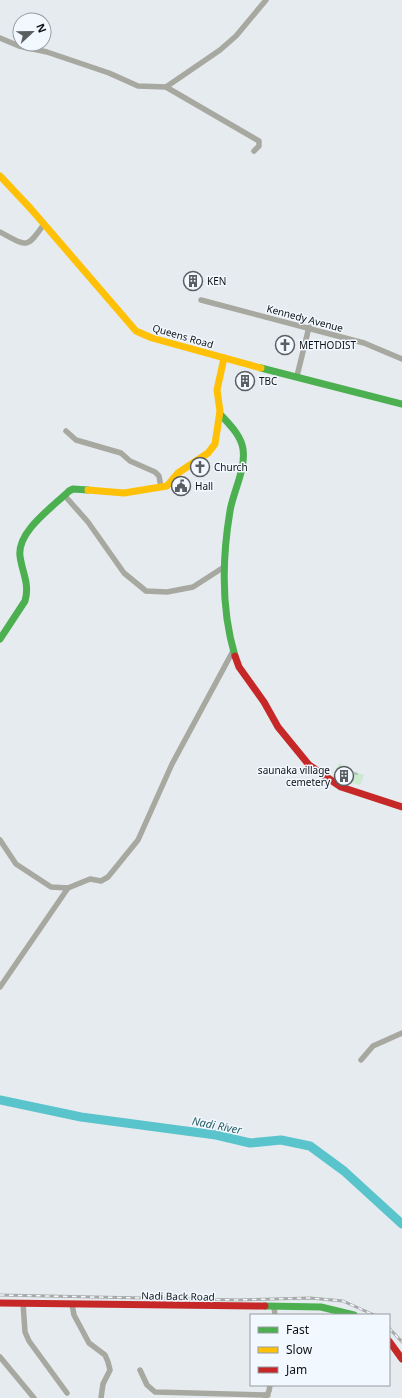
<svg xmlns="http://www.w3.org/2000/svg" width="402" height="1398" font-family="'Noto Sans',sans-serif">
	<defs>
		<pattern id="cemetery-stones" width="16" height="16" patternUnits="userSpaceOnUse"><rect width="16" height="16" fill="#cbead0"/><path d="M2 7V4a2 2 0 0 1 4 0v3zM10 15v-3a2 2 0 0 1 4 0v3z" fill="#adc8b2"/></pattern>
	</defs>
	<rect width="100%" height="100%" fill="#e6ebef"/>
	<polygon fill="url(#cemetery-stones)" points="339,763 349,770 364,775 360,785 332,777"/>
	<g fill="none" stroke-linecap="round" stroke-linejoin="round">
		<polyline stroke="#59c4cb" stroke-width="9" points="0,1100 81,1117 216,1135 250,1143 281,1140 310,1146 344,1171 402,1224"/>
		<g stroke="#a7a8a0" stroke-width="5.5">
			<polyline points="0,38 19,46 47,52 109,73 138,86 166,87 220,50 236,36 266,0"/>
			<polyline points="166,87 259,141 259,146 254,151"/>
			<path d="M0,232c27,14 26,18 44,-8"/>
			<polyline points="201,300 364,343 402,359"/>
			<polyline points="297,376 309,327"/>
			<polyline points="66,431 76,440 121,453 130,461 155,472 159,476 161,487"/>
			<polyline points="65,496 88,522 124,573 146,591 167,592 193,587 224,567"/>
			<polyline points="0,840 16,864 51,887 68,888 90,879 101,881 108,877 138,840 172,764 233,651"/>
			<polyline points="0,987 68,888"/>
			<polyline points="361,1060 373,1046 402,1033"/>
			<polyline points="23,1303 25,1332 29,1341 67,1393"/>
			<polyline points="72,1304 74,1315 89,1343 105,1355 108,1362 110,1370 103,1384 101,1398"/>
			<polyline points="274,1307 275,1315"/>
			<polyline points="0,1357 34,1398"/>
			<polyline points="140,1370 147,1385 155,1392 268,1395"/>
			<polyline points="265,1398 269,1391 270,1385"/>
		</g>
		<g stroke="#4caf50" stroke-width="7">
			<polyline points="261,368 402,404"/>
			<path d="M220,414c9,10 21,21 23,35 3,20 -10,43 -13,62 -8,48 -9,98 5,145"/>
			<path d="M0,639l25,-38c5,-17 -3,-29 -5,-45 -3,-25 33,-49 49,-65l4,-2 15,1"/>
			<polyline points="265,1306 321,1307 354,1315"/>
		</g>
		<g stroke="#ffc107" stroke-width="7">
			<polyline points="0,176 31,209 136,331 152,338 261,368"/>
			<polyline points="88,490 124,493 167,486 178,473 208,453 215,444 220,411 217,390 224,358"/>
		</g>
		<g stroke="#c62828" stroke-width="7">
			<polyline points="235,656 239,667 264,702 278,727 309,765 341,787 402,807"/>
			<polyline points="0,1303 265,1306"/>
			<polyline points="389,1341 402,1359"/>
		</g>
		<defs>
			<g id="rail">
				<polyline points="0,1295 238,1300 310,1298 343,1301 374,1315"/>
				<polyline points="389,1328 402,1342"/>
			</g>
		</defs>
		<use href="#rail" stroke="#a7aaa8" stroke-width="3"/>
		<use href="#rail" stroke="#f1f8ff" stroke-width="1.5" stroke-dasharray="4.5" stroke-linecap="butt"/>
	</g>
	<defs>
		<symbol id="building-ring" viewBox="-11 -11 22 22"><circle r="9.5" fill="#f1f8ff" stroke="#5a5e61" stroke-width="1.5"/><path d="M-4-6H4V6H1V3H-1V6H-4ZM-2.5-4.3h1.7v1.8h-1.7ZM.8-4.3h1.7v1.8H.8ZM-2.5-1h1.7V.8h-1.7ZM.8-1h1.7V.8H.8Z" fill="#5a5e61"/></symbol>
		<symbol id="church-ring" viewBox="-11 -11 22 22"><circle r="9.5" fill="#f1f8ff" stroke="#5a5e61" stroke-width="1.5"/><path d="M-1.2-6h2.4v3.5h3.3v2.4h-3.3V6h-2.4V-.1h-3.3v-2.4h3.3Z" fill="#5a5e61"/></symbol>
		<symbol id="civic-ring" viewBox="-11 -11 22 22"><circle r="9.5" fill="#f1f8ff" stroke="#5a5e61" stroke-width="1.5"/><path d="M-.6-6.5H3V-4.5H.6V-3L4-1V1h2V6H-6V1h2V-1L-.6-3ZM-1.2 2.5V6h2.4V2.5Z" fill="#5a5e61"/></symbol>
	</defs>
	<g fill-rule="evenodd">
		<use href="#building-ring" x="182" y="270" width="22" height="22"/>
		<use href="#church-ring" x="274" y="334" width="22" height="22"/>
		<use href="#building-ring" x="234" y="370" width="22" height="22"/>
		<use href="#church-ring" x="189" y="456" width="22" height="22"/>
		<use href="#civic-ring" x="170" y="475" width="22" height="22"/>
		<use href="#building-ring" x="333" y="765" width="22" height="22"/>
	</g>
	<g text-anchor="middle" dominant-baseline="central" stroke-width="3" stroke-linejoin="round" paint-order="stroke">
		<g font-size="10" fill="#0f1214" stroke="#f1f8ff" text-anchor="start">
			<text x="207" y="281">KEN</text>
			<text x="299" y="345">METHODIST</text>
			<text x="259" y="381">TBC</text>
			<text x="214" y="467">Church</text>
			<text x="195" y="486">Hall</text>
			<text x="330" y="770" text-anchor="end">saunaka village<tspan x="330" dy="12">cemetery</tspan></text>
		</g>
		<g font-size="10" fill="#0f1214" stroke="#f1f8ff">
			<text transform="translate(305 318) rotate(15)">Kennedy Avenue</text>
			<text transform="translate(183 336) rotate(16)">Queens Road</text>
			<text transform="translate(178 1296) rotate(1)">Nadi Back Road</text>
		</g>
		<g font-size="11" font-style="italic" fill="#296063" stroke="#f1f8ff">
			<text transform="translate(217 1125) rotate(11)">Nadi River</text>
		</g>
	</g>
	<rect x="250" y="1314" width="140" height="72" fill="#f1f8ff" stroke="#979ca1"/>
	<rect x="258" y="1327" width="20" height="6" fill="#4caf50" stroke="#979ca1"/>
	<text x="286" y="1334" font-size="12" fill="#0f1214">Fast</text>
	<rect x="258" y="1347" width="20" height="6" fill="#ffc107" stroke="#979ca1"/>
	<text x="286" y="1354" font-size="12" fill="#0f1214">Slow</text>
	<rect x="258" y="1367" width="20" height="6" fill="#c62828" stroke="#979ca1"/>
	<text x="286" y="1374" font-size="12" fill="#0f1214">Jam</text>
	<g transform="translate(32 32) rotate(68)"><circle r="19" fill="#f1f8ff" stroke="#979ca1"/>
	<path d="M0-3L7 15L0 10L-7 15Z" fill="#5a5e61"/>
	<text y="-6" font-size="11" font-weight="bold" text-anchor="middle" fill="#0f1214">N</text>
	</g>
</svg>
